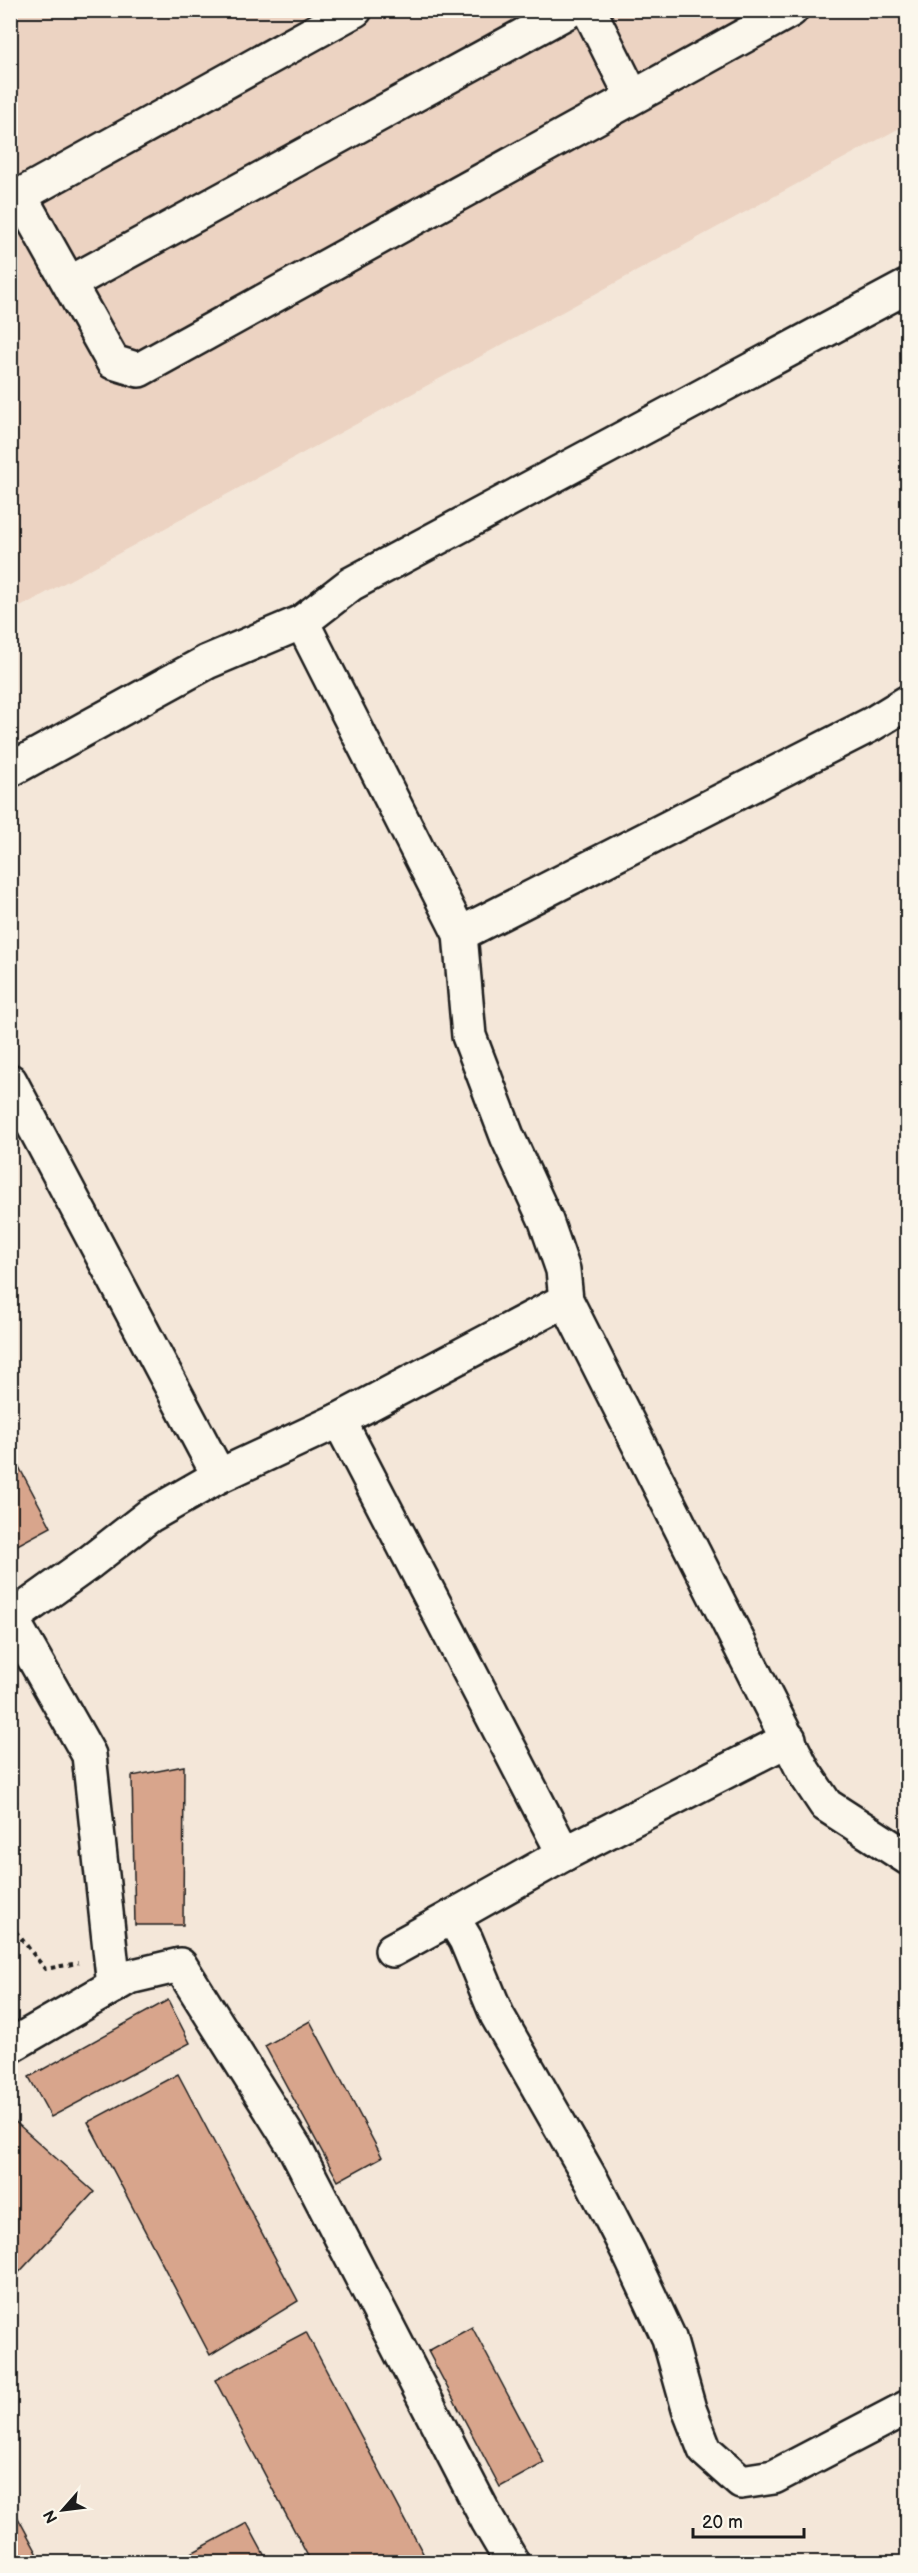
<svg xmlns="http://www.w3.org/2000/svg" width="918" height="2573" font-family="'Balsamiq Sans',sans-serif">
	<rect width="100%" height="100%" fill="#f4e7d9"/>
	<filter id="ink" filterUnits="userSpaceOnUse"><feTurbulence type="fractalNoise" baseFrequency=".0167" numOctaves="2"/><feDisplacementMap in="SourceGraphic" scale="12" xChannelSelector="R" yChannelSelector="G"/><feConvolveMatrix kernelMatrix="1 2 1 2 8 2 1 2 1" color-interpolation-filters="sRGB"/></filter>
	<g filter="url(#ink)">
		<polygon fill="#ecd3c2" points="11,11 907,11 907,124 11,612"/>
		<g fill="#d8a58c" stroke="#1c1c1c" stroke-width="1.5">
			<polygon points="10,1450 51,1527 10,1549"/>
			<polygon points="184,1766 183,1925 135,1925 132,1776"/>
			<polygon points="10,1791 17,1802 10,1805"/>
			<polygon points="168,2000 190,2043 51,2117 29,2077"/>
			<polygon points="310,2021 382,2157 338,2181 265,2046"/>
			<polygon points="178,2074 298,2301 210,2355 88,2122"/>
			<polygon points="10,2117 94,2192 10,2282"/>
			<polygon points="472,2327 544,2463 500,2487 428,2351"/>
			<polygon points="306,2332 426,2559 420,2562 311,2562 215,2380"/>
			<polygon points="10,2503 42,2562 10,2562"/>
			<polygon points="247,2523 268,2562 175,2562"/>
		</g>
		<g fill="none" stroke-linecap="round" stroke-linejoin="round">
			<defs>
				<g id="minor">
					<polyline points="589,10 632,96"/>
					<polyline points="20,196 113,362 139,370 791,10"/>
					<polyline points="10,201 355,10"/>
					<polyline points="70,283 570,10"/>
					<polyline points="302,622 351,584 908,286"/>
					<polyline points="10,770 207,662 302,622 460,934 469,1036 507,1136 546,1221 563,1270 566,1300 804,1772 826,1805 908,1858"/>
					<polyline points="460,934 872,724 908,702"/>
					<polyline points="10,1081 219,1476 339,1420 564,1854 452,1917 466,1940 497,2015 593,2183 629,2253 669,2338 689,2409 705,2450 741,2482 774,2477 908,2407"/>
					<polyline points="339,1420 566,1300"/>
					<polyline points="10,1616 89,1755 114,1986"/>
					<polyline points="12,1618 90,1562 149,1516 219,1476"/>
					<polyline points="564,1854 789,1739"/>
					<polyline points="392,1950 452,1917"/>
					<polyline points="10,2046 129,1977 180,1965 295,2148 488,2521 512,2562"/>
				</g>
			</defs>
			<use href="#minor" stroke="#1c1c1c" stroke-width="38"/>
			<polyline stroke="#1c1c1c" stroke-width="4" stroke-dasharray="4.5 4.5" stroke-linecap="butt" points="10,1924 45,1969 78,1963"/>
			<use href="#minor" stroke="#fbf7ec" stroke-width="33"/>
		</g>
	</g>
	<rect width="918" height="2573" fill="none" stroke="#fbf7ec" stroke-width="36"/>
	<rect x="18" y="18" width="882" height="2537" fill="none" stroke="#1c1c1c" stroke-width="2" filter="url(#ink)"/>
	<g transform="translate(63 2510) rotate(242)" stroke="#fbf7ec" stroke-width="4.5" paint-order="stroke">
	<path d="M0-4.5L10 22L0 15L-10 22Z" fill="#1c1c1c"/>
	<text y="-9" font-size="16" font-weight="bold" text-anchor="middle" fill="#1c1c1c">N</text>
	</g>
	<path d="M693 2528v9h111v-9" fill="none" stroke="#1c1c1c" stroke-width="3"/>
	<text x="702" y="2528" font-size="18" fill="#1c1c1c" stroke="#fbf7ec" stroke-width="4.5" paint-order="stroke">20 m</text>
</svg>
